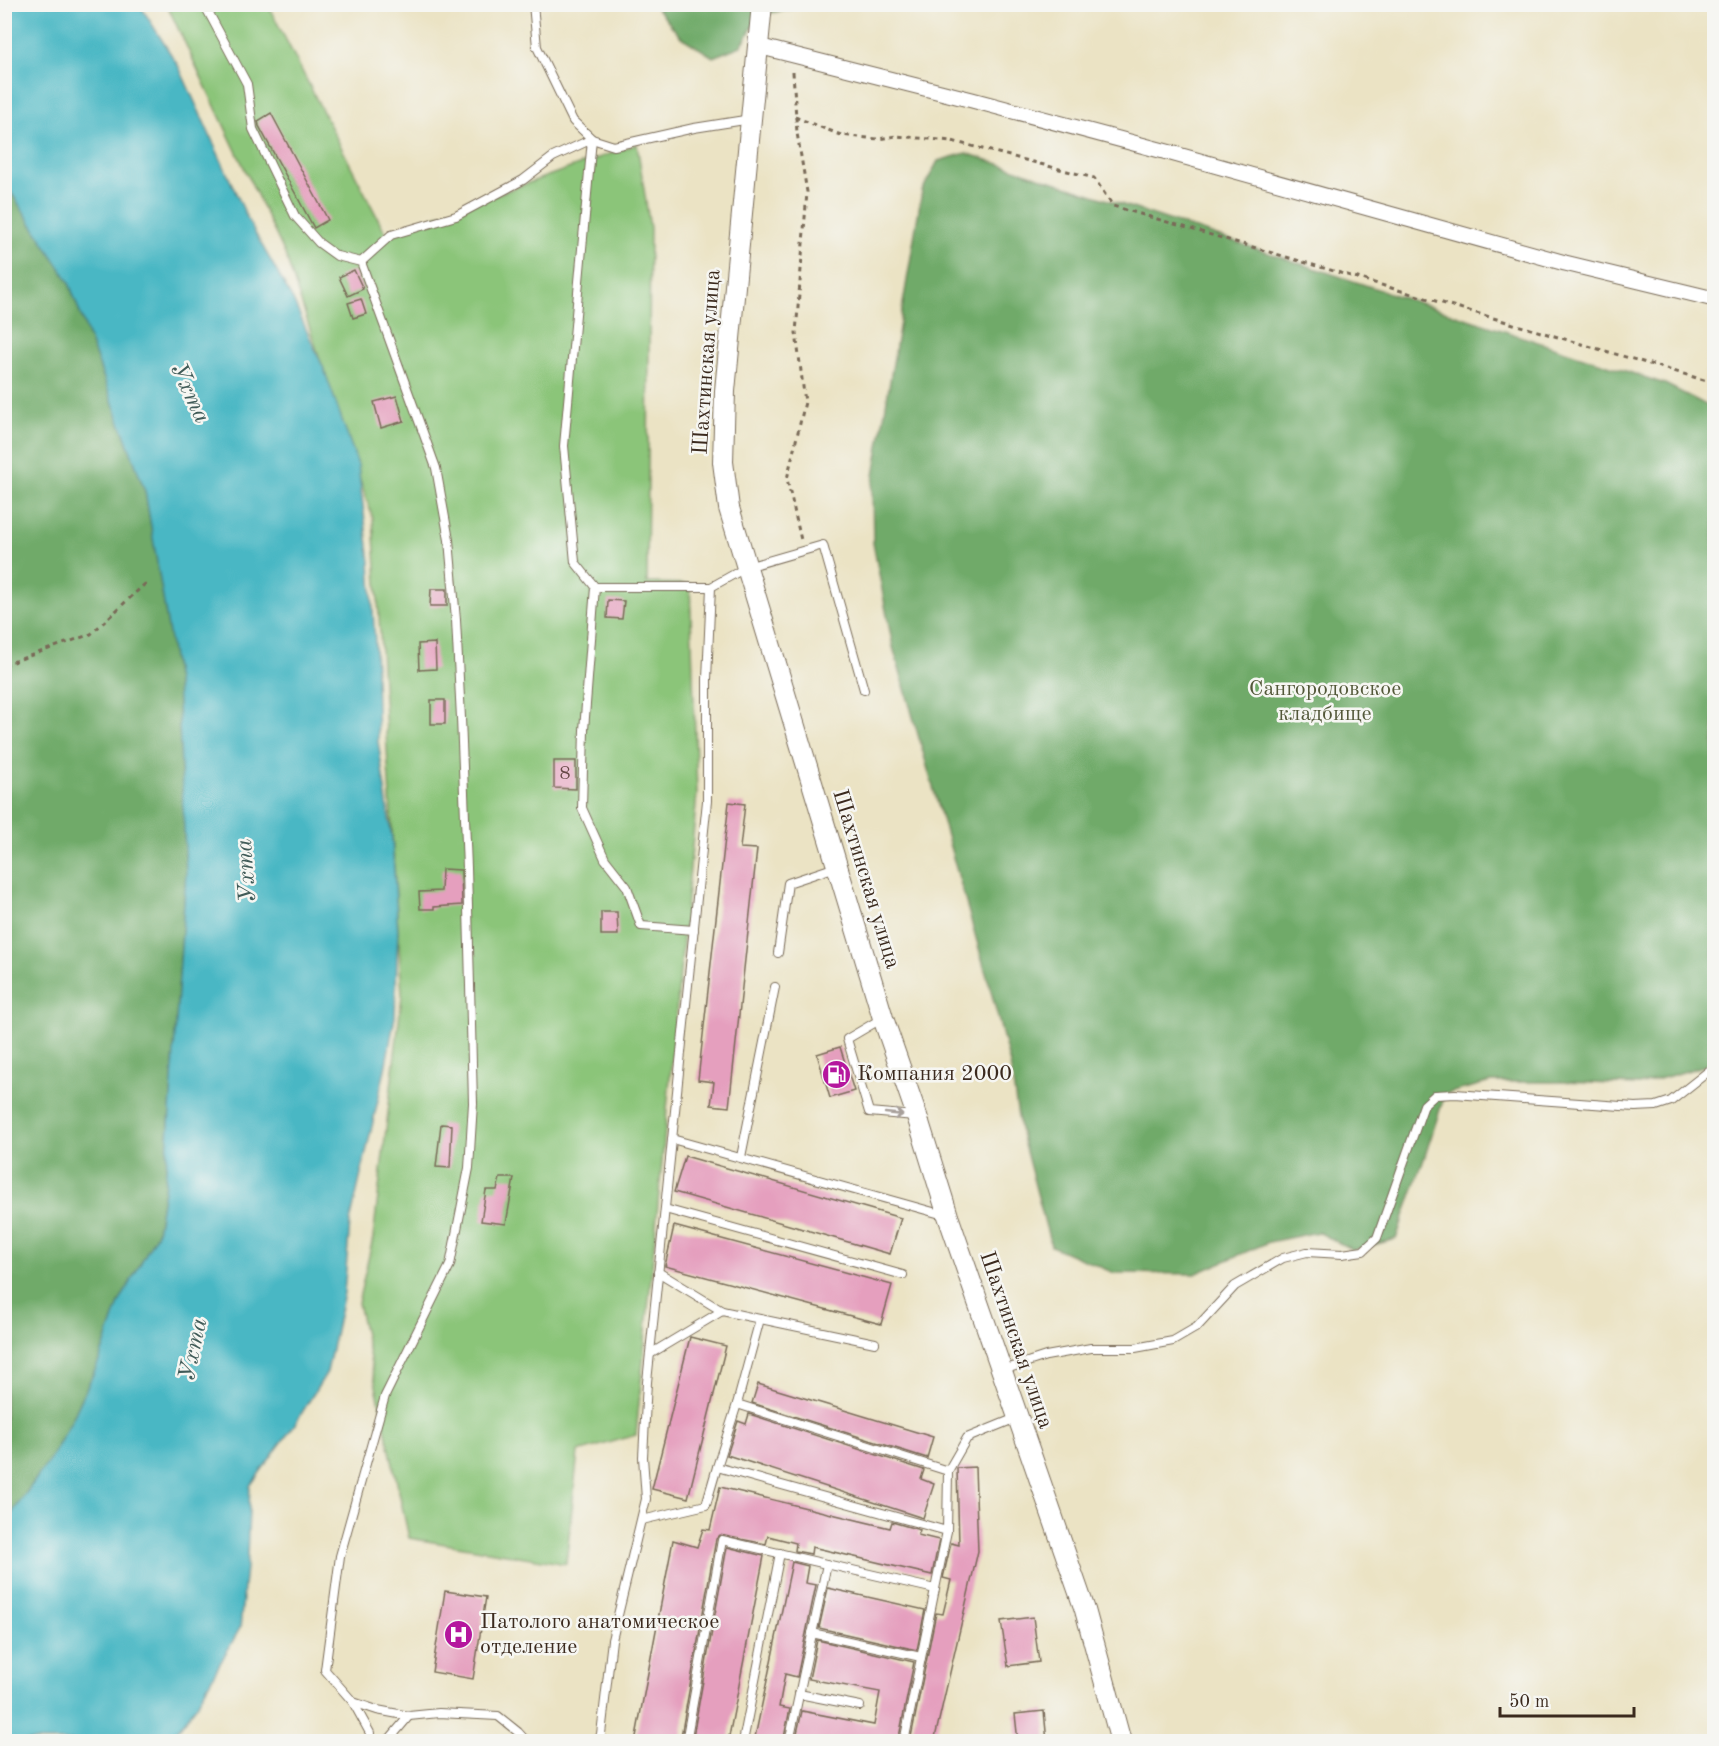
<svg xmlns="http://www.w3.org/2000/svg" width="1719" height="1746" font-family="'Old Standard TT',serif">
	<rect width="100%" height="100%" fill="#f6f6f2"/>
	<filter id="ink" filterUnits="userSpaceOnUse"><feTurbulence type="fractalNoise" baseFrequency=".0167" numOctaves="2"/><feDisplacementMap in="SourceGraphic" scale="12" xChannelSelector="R" yChannelSelector="G"/><feConvolveMatrix kernelMatrix="1 2 1 2 8 2 1 2 1" color-interpolation-filters="sRGB"/></filter>
	<filter id="wash" filterUnits="userSpaceOnUse"><feTurbulence type="fractalNoise" baseFrequency=".008" numOctaves="4" result="noise"/><feDisplacementMap in="SourceGraphic" scale="24" xChannelSelector="R" yChannelSelector="G"/><feGaussianBlur stdDeviation="1.35" result="paint"/><feColorMatrix in="noise" values="0 0 0 0 0 0 0 0 0 0 0 0 0 0 0 0 0 1.4 0 .05"/><feComposite in="paint" operator="in"/></filter>
	<g filter="url(#wash)">
		<rect width="100%" height="100%" fill="#ebe3c4"/>
		<polygon fill="#8bc579" stroke="#63784c" stroke-width="1.5" points="167,5 268,5 386,234 637,144 650,228 647,583 690,584 697,794 636,1435 578,1452 566,1564 409,1538 358,1303 373,1238 402,995 373,519 285,254"/>
		<g fill="#70aa69" stroke="#566a44" stroke-width="1.5">
			<polygon points="654,5 808,5 807,6 760,15 741,46 713,57 681,37"/>
			<polygon points="966,153 1665,384 1714,409 1714,1063 1639,1085 1563,1082 1491,1082 1445,1094 1423,1162 1396,1239 1353,1250 1318,1232 1269,1242 1195,1274 1114,1273 1051,1246 1020,1129 1010,1064 990,987 893,647 873,543 872,488 922,191 938,161"/>
			<polygon points="5,183 68,280 145,491 177,681 186,873 165,1184 157,1233 119,1303 99,1361 73,1418 52,1456 5,1523"/>
		</g>
		<polygon fill="#4ab7c4" stroke="#427071" stroke-width="1.5" points="5,4 140,5 179,67 250,224 293,300 324,369 358,465 370,562 375,642 378,741 392,838 398,931 395,1017 384,1074 350,1222 344,1293 327,1372 295,1424 250,1486 247,1557 240,1628 196,1706 169,1741 5,1741 5,1523 52,1456 73,1418 99,1361 119,1303 157,1233 165,1184 186,873 177,681 145,491 68,280 5,183"/>
		<g id="blocks">
			<g fill="#e59fbe">
				<polygon points="271,113 328,220 314,228 259,126 258,121"/>
				<polygon points="354,270 363,289 348,296 339,277"/>
				<polygon points="361,299 366,314 353,318 348,303"/>
				<polygon points="397,396 404,421 381,428 374,402"/>
				<polygon points="431,589 447,589 447,606 430,606"/>
				<polygon points="608,600 624,601 622,619 607,618"/>
				<polygon points="435,643 436,669 419,670 418,644"/>
				<rect x="431" y="700" width="14" height="24"/>
				<polygon points="554,761 576,761 576,789 554,788"/>
				<polygon points="729,802 745,804 740,848 757,849 729,1107 711,1105 714,1082 698,1080"/>
				<polygon points="442,869 461,870 462,905 434,907 434,909 420,909 419,892 441,891"/>
				<polygon points="601,912 617,912 618,935 601,935"/>
				<polygon points="840,1047 854,1091 830,1098 817,1054"/>
				<polygon points="441,1124 452,1125 450,1168 436,1167"/>
				<polygon points="685,1156 901,1218 890,1254 674,1192"/>
				<polygon points="500,1178 514,1178 506,1224 481,1221 486,1190 497,1190"/>
				<polygon points="674,1226 892,1285 881,1324 665,1266"/>
				<polygon points="690,1337 726,1346 688,1498 652,1489"/>
				<polygon points="758,1384 933,1437 927,1458 752,1403"/>
				<polygon points="749,1414 924,1470 921,1479 934,1484 923,1518 727,1455 738,1421 746,1424"/>
				<polygon points="975,1467 978,1551 934,1742 910,1742 936,1613 943,1614 951,1580 943,1578 951,1543 959,1545 957,1468"/>
				<polygon points="720,1487 890,1528 892,1522 920,1530 918,1535 939,1540 932,1575 812,1547 811,1554 795,1551 796,1543 768,1536 766,1544 720,1535 716,1539 680,1742 635,1742 673,1540 697,1547 703,1529 710,1530"/>
				<polygon points="727,1547 764,1556 728,1742 692,1742"/>
				<polygon points="792,1562 808,1566 805,1583 816,1585 797,1677 785,1674 779,1707 790,1709 783,1742 754,1742"/>
				<polygon points="828,1588 925,1610 917,1650 819,1628"/>
				<polygon points="445,1591 486,1597 473,1679 432,1672"/>
				<polygon points="1033,1617 1039,1662 1008,1666 1001,1621"/>
				<polygon points="817,1640 914,1662 898,1742 795,1742 802,1711 874,1725 880,1692 809,1679"/>
				<polygon points="1044,1711 1047,1742 1018,1742 1015,1714"/>
			</g>
		</g>
	</g>
	<g filter="url(#ink)">
		<use href="#blocks" fill-opacity="0" stroke="#796b58" stroke-width="1.5"/>
		<g fill="none" stroke-linecap="round" stroke-linejoin="round">
			<defs>
				<g id="service">
					<polyline points="204,4 247,84 253,129 295,216 319,243 337,256 361,262 436,468 449,540 456,620 461,718 467,868 473,1103 469,1168 450,1265 385,1396 340,1556 325,1670 353,1702 377,1710 409,1716 439,1713 498,1716 518,1732 527,1742"/>
					<polyline points="533,4 537,47 573,121 592,139 564,446 575,562 595,587 711,587"/>
					<polyline points="361,262 391,235 456,216 523,180 553,157 592,139 614,146 694,128 751,119"/>
					<polyline points="595,587 584,730 582,808 605,859 627,887 641,926 694,930"/>
					<polyline points="778,953 788,883 836,867"/>
					<polyline points="881,1019 847,1039 869,1112 915,1116"/>
					<polyline points="672,1139 944,1215"/>
					<polyline points="741,1157 775,987"/>
					<polyline points="665,1209 903,1275"/>
					<polyline points="658,1272 722,1311 875,1343"/>
					<polyline points="760,1319 737,1404 948,1471 967,1438 1016,1418"/>
					<polyline points="650,1354 722,1311"/>
					<polyline points="1003,1370 1046,1356 1091,1348 1135,1348 1173,1341 1197,1327 1235,1286 1283,1258 1307,1252 1342,1254 1363,1251 1377,1238 1424,1105 1435,1095 1455,1094 1635,1107 1656,1106 1671,1101 1714,1067"/>
					<polyline points="737,1404 717,1467 947,1531 948,1471"/>
					<polyline points="642,1520 706,1505 717,1467"/>
					<polyline points="812,1633 921,1657"/>
					<polyline points="799,1694 860,1706"/>
					<polyline points="353,1702 370,1733 369,1742"/>
					<polyline points="387,1742 409,1716"/>
					<polyline points="598,1742 601,1734 612,1640 646,1499 643,1457 647,1382 707,801 707,679 711,587 747,567 823,545 864,690"/>
					<polyline points="686,1742 722,1540 935,1589 947,1531"/>
					<polyline points="743,1742 780,1553"/>
					<polyline points="789,1742 827,1564"/>
					<polyline points="904,1742 935,1589"/>
				</g>
				<polyline id="minor" points="758,46 972,100 1171,153 1565,263 1714,299"/>
				<polyline id="tertiary" points="762,4 725,391 723,462 729,508 883,1018 917,1116 948,1216 1085,1610 1121,1742"/>
			</defs>
			<use href="#service" stroke="#796b58" stroke-width="10"/>
			<use href="#minor" stroke="#796b58" stroke-width="17"/>
			<use href="#tertiary" stroke="#796b58" stroke-width="22"/>
			<g stroke="#796b58" stroke-width="3" stroke-dasharray="4.5 4.5" stroke-linecap="butt">
				<polyline points="793,72 797,133 807,192 796,333 805,402 787,479 801,540"/>
				<polyline points="795,117 841,135 878,139 896,136 952,141 1094,178 1113,206 1714,383"/>
				<polyline points="4,665 91,634 146,583"/>
			</g>
			<use href="#service" stroke="#fff" stroke-width="8"/>
			<use href="#minor" stroke="#fff" stroke-width="15"/>
			<use href="#tertiary" stroke="#fff" stroke-width="20"/>
		</g>
		<defs><path id="oneway-shaft" d="M-6 0H5M1.5-3L5.5 0L1.5 3" fill="none" stroke-width="1.6" stroke-linecap="round" stroke-linejoin="round" transform="scale(1.5)"/></defs>
		<use stroke="#a79f9a" href="#oneway-shaft" transform="translate(894 1114) rotate(6)"/>
	</g>
	<defs>
		<symbol id="fuel-disc" viewBox="-11 -11 22 22"><circle r="9.5" fill="#b5179e" stroke="#f6f6f2"/><path d="M-5.5-6h7V0h2V4h1.3V-2.5L3-4.5l.8-.8L6-3V5H2.5V1h-1V6h-7ZM-4.2-4.7v3.2H.2V-4.7Z" fill="#fff"/></symbol>
		<symbol id="hospital-disc" viewBox="-11 -11 22 22"><circle r="9.5" fill="#b5179e" stroke="#f6f6f2"/><path d="M-5-5h3v3.5h4V-5h3V5h-3V1.5h-4V5h-3Z" fill="#fff"/></symbol>
	</defs>
	<g fill-rule="evenodd">
		<use href="#fuel-disc" x="820" y="1058" width="33" height="33"/>
		<use href="#hospital-disc" x="442" y="1618" width="33" height="33"/>
	</g>
	<g text-anchor="middle" dominant-baseline="central" stroke-width="5" stroke-linejoin="round" paint-order="stroke">
		<g font-size="20" fill="#664746">
			<text x="565" y="774">8</text>
		</g>
		<g font-size="22" fill="#3b2a1e" stroke="#f6f6f2">
			<text transform="translate(707 362) rotate(-86)">Шахтинская улица</text>
			<text transform="translate(866 879) rotate(73)">Шахтинская улица</text>
			<text transform="translate(1016 1340) rotate(71)">Шахтинская улица</text>
		</g>
		<g font-size="22" fill="#535839" stroke="#f6f6f2">
			<text x="1325" y="689">Сангородовское<tspan x="1325" dy="25">кладбище</tspan></text>
		</g>
		<g font-size="22" fill="#3b2a1e" stroke="#f6f6f2" text-anchor="start">
			<text x="857" y="1074">Компания 2000</text>
			<text x="480" y="1622">Патолого анатомическое<tspan x="480" dy="25">отделение</tspan></text>
		</g>
		<g font-size="24" font-style="italic" fill="#405b58" stroke="#f6f6f2">
			<text transform="translate(189 393) rotate(65)">Ухта</text>
			<text transform="translate(247 871) rotate(-94)">Ухта</text>
			<text transform="translate(194 1350) rotate(-78)">Ухта</text>
		</g>
	</g>
	<rect width="1719" height="1746" fill="none" stroke="#f6f6f2" stroke-width="24"/>
	<path d="M1500 1707v9h134v-9" fill="none" stroke="#3b2a1e" stroke-width="3"/>
	<text x="1509" y="1707" font-size="18" fill="#3b2a1e" stroke="#f6f6f2" stroke-width="4.5" paint-order="stroke">50 m</text>
</svg>
